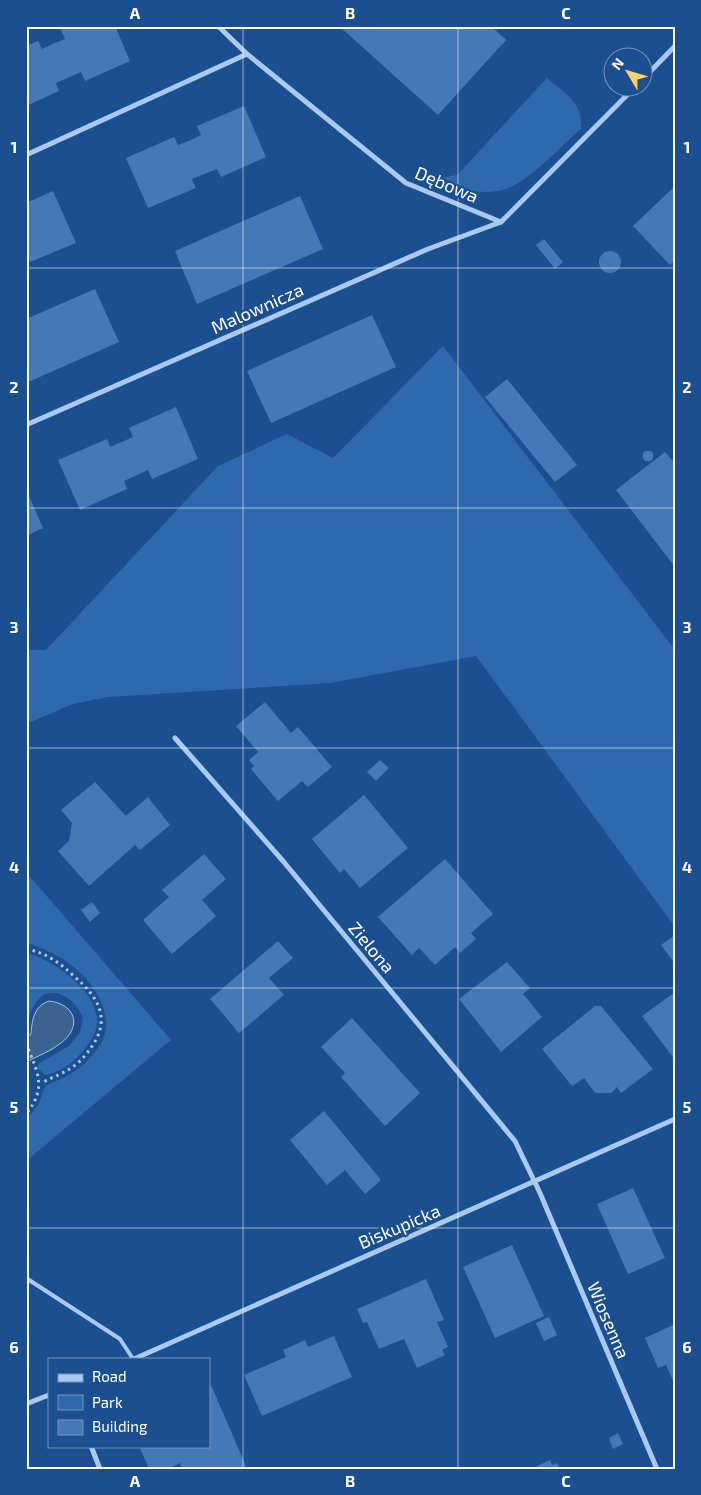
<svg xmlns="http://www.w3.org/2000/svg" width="701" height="1495" font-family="'Exo 2',sans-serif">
	<rect width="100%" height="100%" fill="#1b4f8f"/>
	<g fill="#2e69ad">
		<path d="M547,78c18,16 37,24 34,51 -20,17 -39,39 -61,53 -24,17 -61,10 -84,-3l21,-4z"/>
		<polygon points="443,346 675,650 675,927 476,656 330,683 108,697 73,704 26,724 26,650 46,650 218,466 287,434 333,458"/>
		<path d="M26,872l145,168 -145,121v-40l13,-18 6,-17c15,-7 32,-13 43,-26 9,-9 19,-23 18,-37 -2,-40 -44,-71 -80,-80z"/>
		<path d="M26,953c27,5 74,40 71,71 -1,11 -8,19 -14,27 -10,12 -22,21 -38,24l-7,-7v-4l31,-18 11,-14 3,-14c-5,-14 -24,-33 -41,-22 -9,7 -12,18 -16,28z"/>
	</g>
	<path fill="#3c6290" stroke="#9cc4f0" d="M49,1001c26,3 34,25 12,42 -10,8 -23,13 -35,19v-24l5,-4c1,-14 3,-28 18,-33z"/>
	<g fill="#4478b7">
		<polygon points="69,26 115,26 130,61 85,81 81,72 56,83 59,91 26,106 26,46 38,41 42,49 55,43 65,39 61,30"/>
		<polygon points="339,26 491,26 506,40 438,115"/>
		<polygon points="244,106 266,157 221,177 217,169 192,179 196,188 148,208 126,158 174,137 178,145 191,140 201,135 197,126"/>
		<polygon points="675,186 675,260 670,265 633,226"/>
		<polygon points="53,191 76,243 30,262 26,254 26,203"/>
		<polygon points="300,196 323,249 197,304 175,251"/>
		<polygon points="544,239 563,262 555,269 536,245"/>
		<circle cx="610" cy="262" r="11"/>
		<polygon points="95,289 119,342 26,383 26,319"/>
		<polygon points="372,315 396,367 271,423 247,371"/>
		<polygon points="507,379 577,465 555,482 485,397"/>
		<polygon points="176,407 198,459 152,479 148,470 124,481 127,489 80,510 58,460 107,439 110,447 133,437 129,428"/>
		<circle cx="648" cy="456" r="5.5"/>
		<polygon points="665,452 672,460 675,458 675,567 616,490"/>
		<polygon points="26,489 43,528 26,536"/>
		<polygon points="265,702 291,733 298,727 332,767 308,787 302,781 278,801 251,769 254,766 249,760 258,752 236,726"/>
		<polygon points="380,760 389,768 376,781 367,772"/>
		<polygon points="95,782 126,816 148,797 170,825 140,850 135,845 89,886 58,851 69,841 72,823 61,810"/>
		<polygon points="364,795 408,848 360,888 344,869 340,873 312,839"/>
		<polygon points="204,854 226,879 202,900 216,916 172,954 143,920 169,897 162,890"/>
		<polygon points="445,859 493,914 471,933 476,939 460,953 455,947 435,965 419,948 412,955 378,917"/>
		<polygon points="92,902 100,913 90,922 81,910"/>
		<polygon points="675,935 675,964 661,945"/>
		<polygon points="278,941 293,958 269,978 284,995 239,1033 210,999"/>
		<polygon points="507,962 530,988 523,994 542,1017 501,1052 459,999"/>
		<polygon points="675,992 675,1060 642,1016"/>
		<polygon points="595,1006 601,1006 653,1069 621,1093 617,1087 611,1093 595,1093 584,1078 572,1086 542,1049"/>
		<polygon points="352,1018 420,1093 385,1126 341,1077 345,1073 321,1047"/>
		<polygon points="324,1111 381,1180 365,1194 345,1170 327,1185 290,1140"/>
		<polygon points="633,1188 665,1258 628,1274 597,1204"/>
		<polygon points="512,1245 544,1316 495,1338 463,1267"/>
		<polygon points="426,1279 444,1320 437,1322 448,1347 442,1350 445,1355 417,1368 404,1339 379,1349 367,1322 363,1323 357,1309"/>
		<polygon points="549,1317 557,1335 544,1341 536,1323"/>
		<polygon points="675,1324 675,1385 666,1365 658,1368 645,1338"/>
		<polygon points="334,1336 352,1377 262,1416 244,1375 286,1357 283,1350 305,1340 308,1347"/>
		<polygon points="211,1385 246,1466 239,1469 182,1469 180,1463 168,1469 149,1469 139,1446 209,1446 209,1386"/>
		<polygon points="618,1433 623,1444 613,1449 609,1438"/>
		<polygon points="550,1460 552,1465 557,1463 560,1469 531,1469"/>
	</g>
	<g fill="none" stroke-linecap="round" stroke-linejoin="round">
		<g stroke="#a9c9ee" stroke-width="3" stroke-dasharray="2.5 4" stroke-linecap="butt">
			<path d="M26,949c21,4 34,14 49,28 24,21 37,43 15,72 -5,7 -11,14 -19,19 -9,6 -20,10 -30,15"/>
			<path d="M26,1043c11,29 22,44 0,71"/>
		</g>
		<polyline stroke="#a9c9ee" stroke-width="4" points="26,1278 120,1339 133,1359"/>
		<g stroke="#a9c9ee" stroke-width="5">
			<polyline points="218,26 247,54 406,183 501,222 634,88"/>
			<polyline points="644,78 675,46"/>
			<polyline points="26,155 247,54"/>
			<polyline points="26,425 428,249 501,222"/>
			<polyline points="175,738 283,861 515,1141 540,1193 657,1469"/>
			<polyline points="134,1359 675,1119"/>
			<polyline points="26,1404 49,1395"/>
			<polyline points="91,1446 100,1469"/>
		</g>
	</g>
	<path fill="none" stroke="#fff" stroke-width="1" stroke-opacity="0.55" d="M243,26v1443M458,26v1443M26,268h649M26,508h649M26,748h649M26,988h649M26,1228h649"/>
	<g text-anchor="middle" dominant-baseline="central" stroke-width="4.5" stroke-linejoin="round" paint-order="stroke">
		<g font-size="18" fill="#fff" stroke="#1b4f8f">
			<text transform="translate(447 184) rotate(23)">Dębowa</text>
			<text transform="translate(257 308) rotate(-24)">Malownicza</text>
			<text transform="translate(372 947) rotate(50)">Zielona</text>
			<text transform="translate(399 1226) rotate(-23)">Biskupicka</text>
			<text transform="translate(609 1320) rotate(67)">Wiosenna</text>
		</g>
	</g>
	<rect width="701" height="1495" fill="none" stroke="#1b4f8f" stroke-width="55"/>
	<rect x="48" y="1358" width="162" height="90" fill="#1b4f8f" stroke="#7695bc"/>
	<rect x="58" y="1374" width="25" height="8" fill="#a9c9ee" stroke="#7695bc"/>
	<text x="92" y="1382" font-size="15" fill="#ffffff">Road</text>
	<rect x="58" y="1395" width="25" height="15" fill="#2e69ad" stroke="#7695bc"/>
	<text x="92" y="1408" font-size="15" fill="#ffffff">Park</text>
	<rect x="58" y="1420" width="25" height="15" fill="#4478b7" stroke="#7695bc"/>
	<text x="92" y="1432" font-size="15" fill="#ffffff">Building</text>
	<g transform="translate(628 72) rotate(308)"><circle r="24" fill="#1b4f8f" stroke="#7695bc"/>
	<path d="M0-4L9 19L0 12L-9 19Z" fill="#ffd166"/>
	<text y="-8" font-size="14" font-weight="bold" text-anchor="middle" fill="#ffffff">N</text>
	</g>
	<rect x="28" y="28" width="646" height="1440" fill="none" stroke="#fff" stroke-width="2"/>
	<g font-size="16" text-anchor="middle" font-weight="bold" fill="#fff">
		<text x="135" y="19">A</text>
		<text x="350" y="19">B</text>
		<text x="566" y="19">C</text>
		<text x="14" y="153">1</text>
		<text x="687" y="153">1</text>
		<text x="14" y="393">2</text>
		<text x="687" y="393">2</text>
		<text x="14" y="633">3</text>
		<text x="687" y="633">3</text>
		<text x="14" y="873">4</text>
		<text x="687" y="873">4</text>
		<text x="14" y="1113">5</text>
		<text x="687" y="1113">5</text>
		<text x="14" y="1353">6</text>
		<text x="687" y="1353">6</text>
		<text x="135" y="1487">A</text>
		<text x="350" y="1487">B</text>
		<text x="566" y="1487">C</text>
	</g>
</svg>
